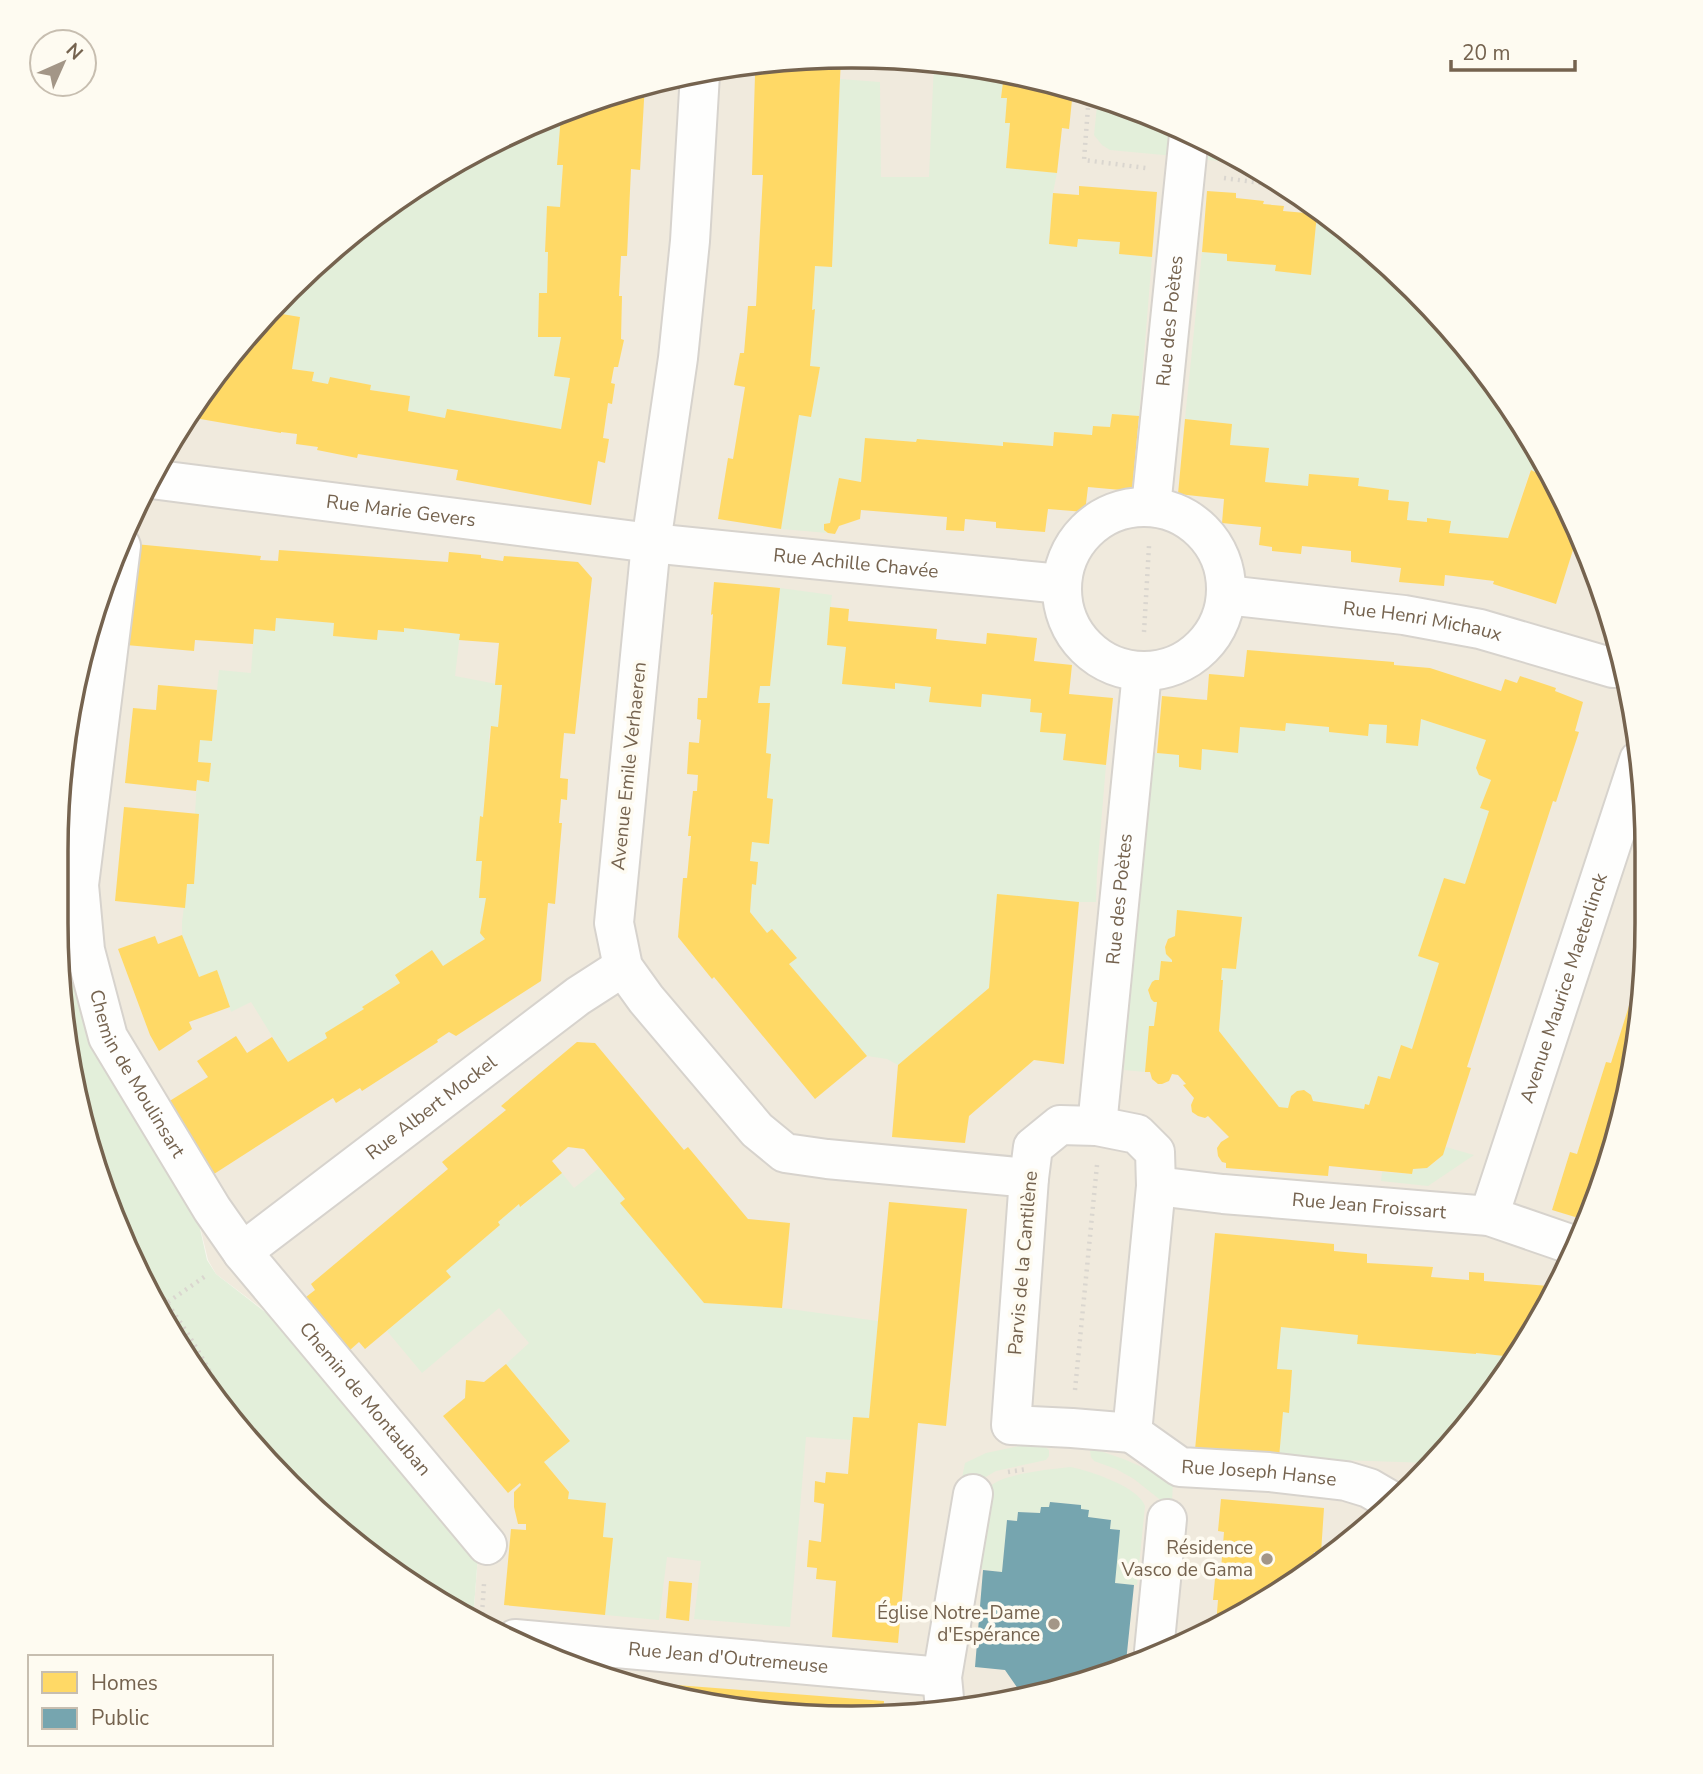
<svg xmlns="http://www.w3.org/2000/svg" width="1703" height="1774" font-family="'Nunito Sans',sans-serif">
	<rect width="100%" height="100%" fill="#f8f6ef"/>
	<polygon fill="#f0eadd" points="799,58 955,63 1107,98 1249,162 1376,253 1482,367 1565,499 1620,645 1645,799 1645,975 1620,1128 1565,1275 1482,1407 1376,1521 1249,1612 1058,1691 904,1716 747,1711 595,1676 473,1620 478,1555 270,1315 216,1274 208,1260 195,1206 95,1042 98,596 162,454 253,327 367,221 499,138 645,83"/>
	<g fill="#e3efda">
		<polygon points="934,62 955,63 1004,74 1001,98 1007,98 1010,123 1006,167 1057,173 1053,193 1049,244 1077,247 1078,239 1120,242 1120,254 1152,257 1139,416 1112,414 1110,427 1094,426 1092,435 1054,432 1053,446 1004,442 1003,446 917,439 916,442 866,438 861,482 839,478 830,523 824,524 824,530 828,533 781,529 799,415 811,416 820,368 810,366 815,310 812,310 815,266 832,267 840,79 880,82 881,177 929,177"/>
		<polygon points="1098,96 1107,98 1176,129 1174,156 1110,150 1102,145 1094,135"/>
		<polygon points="561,115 557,164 563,165 560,207 547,207 545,251 548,252 547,293 539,294 538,336 561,337 555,376 570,378 561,429 448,409 445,418 408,411 410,396 370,390 370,385 330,377 328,384 312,381 314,372 292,369 300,317 276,313 278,304 367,221 499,138"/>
		<polygon points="1200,140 1249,162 1252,164 1198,159"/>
		<polygon points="1320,213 1376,253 1482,367 1534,449 1533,451 1540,459 1535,472 1530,471 1508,538 1449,533 1450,521 1427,522 1407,520 1409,502 1388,500 1389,490 1358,486 1358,478 1309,474 1308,486 1265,482 1269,449 1230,445 1231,424 1185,419 1202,252 1227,254 1227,261 1276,265 1276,271 1311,275 1317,214"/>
		<polygon points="780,588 832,595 827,645 846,647 843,684 894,689 895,683 931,687 930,701 982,694 1031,699 1030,712 1042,713 1040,732 1066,734 1063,760 1106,765 1097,872 1096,902 1079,902 997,895 989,988 898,1065 887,1059 867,1056 789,964 796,958 773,929 767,933 750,912 752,884 755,884 750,861 752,842 769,843 773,799 767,798 766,753 769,703 758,703 760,686 770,686"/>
		<polygon points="95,610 69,922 195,1206 207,1260 216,1274 269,1315 478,1555 473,1620 453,1611 327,1520 220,1406 117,1227 71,1078 56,923 63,748"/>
		<polygon points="276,618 334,623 333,636 377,640 378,630 403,632 404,628 460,634 455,676 502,685 498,727 490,727 483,817 481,816 477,861 482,861 486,898 485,939 443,966 431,951 395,975 400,983 363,1006 364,1009 327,1038 288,1062 251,1002 231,1012 217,971 199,977 182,935 182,922 187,884 194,884 199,815 195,814 197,780 209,781 211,763 198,762 200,740 212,740 219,670 251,673 254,629 275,631"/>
		<path d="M1421,719l65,21 -10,28 3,7 12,5 -10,28 8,3 -24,73 -21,-6 -25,78 20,7 -27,86 -12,-3 -10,33 -12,-3 -9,29 -4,-1 -1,5 -51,-8 -5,-9c-7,-3 -12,-1 -17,4l-3,12 -9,-1 -60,-76 4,-50 -2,-1 1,-12 14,1 6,-51 -65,-7 -2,25 -7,3c-6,8 -3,15 4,21v2l-13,18c-7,0 -9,5 -11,10l1,5 5,7h3l-3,24h-5l-4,46 -21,-2 20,-316 13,-1 22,2v12l21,3 2,-21 35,4 3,-26 44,4 2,-8 43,4v5l38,4 2,-12 18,1 -1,18 32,3z"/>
		<path d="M1446,1147l28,8 -46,31 -47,-5 1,-9 29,2 2,-5c15,-1 27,-6 33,-22z"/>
		<polygon points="599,1168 625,1199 621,1203 704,1303 782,1308 878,1321 869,1418 853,1417 851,1440 806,1437 790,1627 694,1619 701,1561 667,1557 659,1620 605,1615 613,1538 603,1537 606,1503 568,1499 569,1491 544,1462 570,1440 506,1364 529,1343 499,1308 422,1373 387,1331 451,1277 446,1271 499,1226 498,1222 519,1204 521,1207 562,1173 574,1188"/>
		<polygon points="1281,1327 1358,1335 1358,1344 1475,1354 1476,1353 1514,1357 1482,1407 1430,1463 1279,1458 1283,1412 1289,1412 1292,1371 1277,1369"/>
		<polygon points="1019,1446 1044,1446 1049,1450 1049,1456 1046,1460 996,1471 970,1486 960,1488 965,1463 986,1453"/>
		<path d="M1095,1450c28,7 53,19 78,33l-1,18 -9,1 -29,-23 -18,-10 -22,-8 -3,-4 -1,-6z"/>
		<path d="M1071,1467c19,4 68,20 74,39l-8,79 -22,-2 4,-53 -9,-1 1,-9 -23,-3 -7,-8 -1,-4 -30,-3 -1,5h-8l-1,6 -22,-1 -1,9 -10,-1 -5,52 -23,-3 6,-77c3,-2 5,-6 8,-8 16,-11 59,-15 78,-17z"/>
	</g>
	<g fill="#ffd966">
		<polygon points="799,58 841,59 840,79 832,267 815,266 812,310 815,309 810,366 820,367 811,417 799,415 781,529 718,519 728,458 733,459 745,387 734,385 740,353 744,353 748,306 756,306 763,175 752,175 755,75 760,75 761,64"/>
		<polygon points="1004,74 1073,90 1069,129 1062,128 1057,173 1006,168 1010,123 1005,123 1007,98 1001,98"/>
		<polygon points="645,83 640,170 631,169 627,256 621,256 619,296 622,296 621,339 624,340 618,367 614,367 611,383 615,384 612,404 608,403 603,438 609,439 605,463 598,461 591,505 456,480 458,470 358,454 357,458 317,450 318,447 296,444 297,434 281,432 281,433 189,417 253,327 270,312 300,317 292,369 314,372 312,381 328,384 330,377 371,385 370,390 410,396 408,411 445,418 447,409 561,429 570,378 554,376 561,337 538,337 539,293 547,293 548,252 545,252 547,206 560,207 563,165 557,165 561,115"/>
		<polygon points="1079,186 1157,192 1152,257 1119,254 1120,242 1078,239 1077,247 1049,244 1053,193 1079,195"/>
		<polygon points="1207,191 1236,193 1236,198 1264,201 1263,204 1284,206 1283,211 1317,214 1311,275 1275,271 1276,265 1227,261 1227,254 1202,252"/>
		<polygon points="1112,414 1139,416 1132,491 1088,487 1085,512 1048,509 1045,532 996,528 996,522 965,519 964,531 946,530 947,517 861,510 860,519 839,526 835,534 828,533 824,530 824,524 830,523 839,478 861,482 865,438 916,442 917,439 1003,446 1003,442 1053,446 1054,432 1092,435 1093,426 1110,427"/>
		<polygon points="1185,419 1232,424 1230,445 1269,448 1265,482 1308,486 1309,474 1359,478 1358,486 1389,490 1388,500 1409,502 1407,520 1427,522 1427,518 1451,521 1449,533 1508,538 1531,470 1535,472 1540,459 1565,499 1578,534 1556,604 1493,584 1494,581 1445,575 1444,586 1399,582 1401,568 1351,562 1351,551 1302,546 1301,554 1272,551 1272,547 1259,545 1261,527 1222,523 1224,499 1178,494"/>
		<polygon points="135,544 261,556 260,560 278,561 279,550 448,562 449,552 481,555 481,558 503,561 504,556 578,562 592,578 575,734 564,733 560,778 568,779 567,800 561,799 559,823 562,823 555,904 548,903 541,981 456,1036 449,1032 437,1040 438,1042 362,1091 360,1088 336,1103 333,1098 317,1108 214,1174 168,1102 208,1077 197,1061 236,1036 247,1053 272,1037 288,1062 327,1038 325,1033 364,1009 362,1007 400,983 395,975 432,950 443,966 485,939 480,933 486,898 479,898 482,861 476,861 480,816 483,817 491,726 498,727 502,685 495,685 499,643 459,640 460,634 404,628 404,632 378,630 377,640 333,636 334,623 276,618 275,631 254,629 253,644 195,640 194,651 126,645"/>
		<polygon points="714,582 780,588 770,686 760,686 758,703 770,703 766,753 771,754 767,798 773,799 769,844 752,842 750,861 758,862 756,885 752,884 750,912 767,933 772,929 797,958 789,964 867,1056 815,1099 714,977 712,979 678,937 683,878 687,878 691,836 688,836 693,791 697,791 698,775 687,774 689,742 699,743 701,720 697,719 698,698 707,698 713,614 711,615"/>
		<polygon points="830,607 849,609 848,621 937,629 936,639 986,644 987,633 1037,638 1034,661 1072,665 1069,694 1113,698 1106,765 1063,760 1066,734 1040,732 1042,713 1030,712 1031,699 982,694 981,707 929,702 931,687 895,683 895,689 842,684 846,647 827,645"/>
		<polygon points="1247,650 1394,662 1394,665 1430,668 1501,691 1505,679 1517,683 1520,676 1556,688 1555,691 1583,702 1575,731 1579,732 1556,802 1553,801 1495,981 1467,1067 1471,1068 1443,1155 1427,1168 1413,1169 1412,1174 1329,1166 1328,1176 1226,1168 1226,1163 1222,1162 1218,1156 1217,1148 1221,1142 1229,1137 1208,1116 1205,1118 1198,1116 1192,1112 1191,1105 1194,1098 1183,1085 1186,1084 1178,1075 1172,1074 1169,1081 1162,1084 1158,1084 1152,1079 1150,1072 1145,1072 1149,1026 1154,1026 1157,1002 1154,1002 1151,999 1148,990 1152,982 1155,980 1159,980 1161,961 1172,962 1172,960 1166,954 1165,947 1168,939 1175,936 1177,910 1242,917 1236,969 1222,968 1221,980 1223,980 1219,1031 1279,1107 1288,1108 1291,1096 1297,1091 1304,1090 1311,1095 1313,1101 1364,1109 1365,1104 1369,1105 1378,1076 1390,1079 1401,1045 1412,1049 1439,963 1418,956 1444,878 1465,884 1489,811 1480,808 1491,780 1479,775 1476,768 1486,740 1421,719 1418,746 1386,743 1387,725 1369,724 1368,736 1329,732 1329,727 1286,723 1285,731 1240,727 1238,753 1202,749 1201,770 1179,767 1179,755 1157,753 1162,696 1207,700 1209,674 1244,677"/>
		<polygon points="158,685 217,690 212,741 200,740 198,762 211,763 209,782 197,780 196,791 125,783 133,708 156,710"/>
		<polygon points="124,807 199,814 194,884 187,884 185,908 115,901"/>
		<polygon points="997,894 1079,902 1064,1064 1034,1060 969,1116 965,1143 892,1137 898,1065 989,988"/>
		<polygon points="182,935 199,977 217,970 230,1007 189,1022 192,1029 159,1051 150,1035 118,949 155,936 158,944"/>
		<polygon points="1645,955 1645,975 1620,1128 1585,1220 1552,1210 1570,1152 1577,1154 1606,1062 1611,1063"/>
		<polygon points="577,1042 595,1043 684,1150 688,1147 748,1219 790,1223 782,1308 704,1303 620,1203 625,1199 584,1149 568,1147 552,1161 562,1173 520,1207 519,1204 498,1222 500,1225 446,1271 451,1277 365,1349 359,1342 350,1350 306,1297 315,1290 311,1284 448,1169 442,1162 506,1110 501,1106"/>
		<polygon points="889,1202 967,1209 946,1426 918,1423 898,1643 832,1637 836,1581 816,1579 817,1568 807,1567 809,1540 821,1542 824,1504 814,1502 815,1481 825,1483 826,1472 848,1474 853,1417 869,1418"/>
		<polygon points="1215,1233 1334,1244 1334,1251 1367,1254 1367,1263 1433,1267 1431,1277 1469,1280 1469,1272 1484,1273 1484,1281 1549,1286 1556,1288 1514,1357 1476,1353 1476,1354 1357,1344 1358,1335 1281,1327 1277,1369 1292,1370 1289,1413 1283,1412 1279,1458 1195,1450"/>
		<polygon points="506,1364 570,1441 544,1462 569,1492 568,1499 606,1503 603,1537 613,1538 605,1615 504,1605 511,1529 526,1530 526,1524 518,1524 514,1507 514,1492 521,1485 520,1483 508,1493 443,1416 465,1398 466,1380 484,1382"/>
		<polygon points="1221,1499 1324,1508 1321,1553 1314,1552 1312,1566 1249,1612 1216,1625 1218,1600 1213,1600 1216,1568 1221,1569 1224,1532 1218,1531"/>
		<polygon points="669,1581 692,1583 689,1621 666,1618"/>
		<polygon points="624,1681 884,1701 883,1716 747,1711 624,1682"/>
	</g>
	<polygon fill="#76a5af" points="1050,1502 1081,1505 1081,1509 1089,1510 1088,1517 1111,1520 1110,1529 1120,1530 1115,1583 1134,1585 1126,1662 1058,1691 1023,1696 1005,1670 975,1667 983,1570 1002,1572 1007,1520 1017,1521 1018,1512 1040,1513 1041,1507 1049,1507"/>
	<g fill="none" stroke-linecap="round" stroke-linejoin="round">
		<defs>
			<g id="minor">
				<polyline points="700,74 690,241 678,358 651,543 614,923 623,967 646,999 757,1130 785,1153 827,1159 1029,1178"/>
				<path id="s1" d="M151,479l500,64 410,41"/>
				<circle cx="1144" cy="589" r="82"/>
				<path id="s2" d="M1151,507l38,-372"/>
				<path id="s3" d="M121,546l-42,339 6,65 23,87 104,172 30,43 245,293"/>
				<path id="s4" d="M1226,595l178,20 76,14 133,39"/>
				<polygon points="1060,1125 1097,1126 1137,1134 1155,1152 1156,1186 1132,1433 1072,1428 1011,1425 1029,1178 1033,1147"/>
				<path id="s5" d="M1097,1126l45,-454"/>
				<path id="s6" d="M1156,1186l67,8 266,22 87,30"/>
				<path id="s7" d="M1489,1216l150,-456"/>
				<path id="s8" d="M242,1252l336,-256 45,-29"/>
				<path id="s9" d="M1132,1433l48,34 89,5 77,9 23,7 24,14"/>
				<path id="s10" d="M515,1639l427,38"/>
				<polyline points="1154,1651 1167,1519"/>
				<polyline points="945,1709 942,1677 973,1494"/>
			</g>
		</defs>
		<use href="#minor" stroke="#d7d3cd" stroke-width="42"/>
		<g stroke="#dad6cf" stroke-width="4.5" stroke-dasharray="2 5" stroke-linecap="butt">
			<polyline points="1089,94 1084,160 1146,168"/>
			<polyline points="1224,178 1276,185 1276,182"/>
			<polyline points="1144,632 1149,546"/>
			<path d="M142,1271c39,47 67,94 91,149"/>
			<polyline points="168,1302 207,1275"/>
			<polyline points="1075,1390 1097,1165"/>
			<polyline points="1008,1472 1027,1469"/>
			<polyline points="482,1614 484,1584"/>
		</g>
		<use href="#minor" stroke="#fefefd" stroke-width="38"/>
	</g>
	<g fill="#a39687" stroke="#fefbf1" stroke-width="2.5">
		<circle cx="1267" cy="1559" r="7"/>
		<circle cx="1054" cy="1624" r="7"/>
	</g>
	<g text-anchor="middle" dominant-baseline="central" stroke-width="7" stroke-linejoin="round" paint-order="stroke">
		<g font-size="19" fill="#75634f" stroke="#fefbf1">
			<text stroke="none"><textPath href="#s2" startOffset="187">Rue des Poètes</textPath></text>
			<text stroke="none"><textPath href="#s1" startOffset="252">Rue Marie Gevers</textPath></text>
			<text stroke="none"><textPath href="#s1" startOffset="710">Rue Achille Chavée</textPath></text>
			<text stroke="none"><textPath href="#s4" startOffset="198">Rue Henri Michaux</textPath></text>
			<text transform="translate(629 766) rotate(-84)">Avenue Emile Verhaeren</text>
			<text stroke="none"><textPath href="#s5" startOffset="228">Rue des Poètes</textPath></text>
			<text stroke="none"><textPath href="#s7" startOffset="240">Avenue Maurice Maeterlinck</textPath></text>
			<text stroke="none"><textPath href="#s3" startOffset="542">Chemin de Moulinsart</textPath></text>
			<text stroke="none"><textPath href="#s8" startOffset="238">Rue Albert Mockel</textPath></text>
			<text stroke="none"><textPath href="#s6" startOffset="214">Rue Jean Froissart</textPath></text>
			<text transform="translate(1023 1263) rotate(-85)">Parvis de la Cantilène</text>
			<text stroke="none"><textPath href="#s3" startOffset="942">Chemin de Montauban</textPath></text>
			<text stroke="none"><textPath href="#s9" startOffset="138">Rue Joseph Hanse</textPath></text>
			<text stroke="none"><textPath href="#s10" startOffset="214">Rue Jean d'Outremeuse</textPath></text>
		</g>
		<g font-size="19" fill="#75634f" stroke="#fefbf1" text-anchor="end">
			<text x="1253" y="1548">Résidence<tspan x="1253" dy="22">Vasco de Gama</tspan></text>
			<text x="1040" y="1613">Église Notre-Dame<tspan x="1040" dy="22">d'Espérance</tspan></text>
		</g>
	</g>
	<path d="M0 0H1703V1774H0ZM851 68H852A783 783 0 0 1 1635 851V923A783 783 0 0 1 852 1706H851A783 783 0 0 1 68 923V851A783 783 0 0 1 851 68Z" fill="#fefbf1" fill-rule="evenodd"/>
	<path fill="none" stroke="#75634f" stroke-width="3.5" d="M851 68H852A783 783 0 0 1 1635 851V923A783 783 0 0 1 852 1706H851A783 783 0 0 1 68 923V851A783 783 0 0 1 851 68Z"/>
	<rect x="28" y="1655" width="245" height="91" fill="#fefbf1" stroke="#c7beb0" stroke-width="2"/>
	<rect x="42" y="1672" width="35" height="21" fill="#ffd966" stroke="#c7beb0" stroke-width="2"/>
	<text x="91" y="1690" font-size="21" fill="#75634f">Homes</text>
	<rect x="42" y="1708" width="35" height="21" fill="#76a5af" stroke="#c7beb0" stroke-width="2"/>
	<text x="91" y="1725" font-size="21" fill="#75634f">Public</text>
	<g transform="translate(63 63) rotate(45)"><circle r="33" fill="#fefbf1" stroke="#c7beb0" stroke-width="2"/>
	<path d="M0-5L12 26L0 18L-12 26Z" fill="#a39687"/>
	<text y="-10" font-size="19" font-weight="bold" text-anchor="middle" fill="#75634f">N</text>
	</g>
	<path d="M1451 60v10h124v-10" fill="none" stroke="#75634f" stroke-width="3.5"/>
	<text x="1462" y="60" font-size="21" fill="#75634f" stroke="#fefbf1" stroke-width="5" paint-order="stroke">20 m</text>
</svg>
